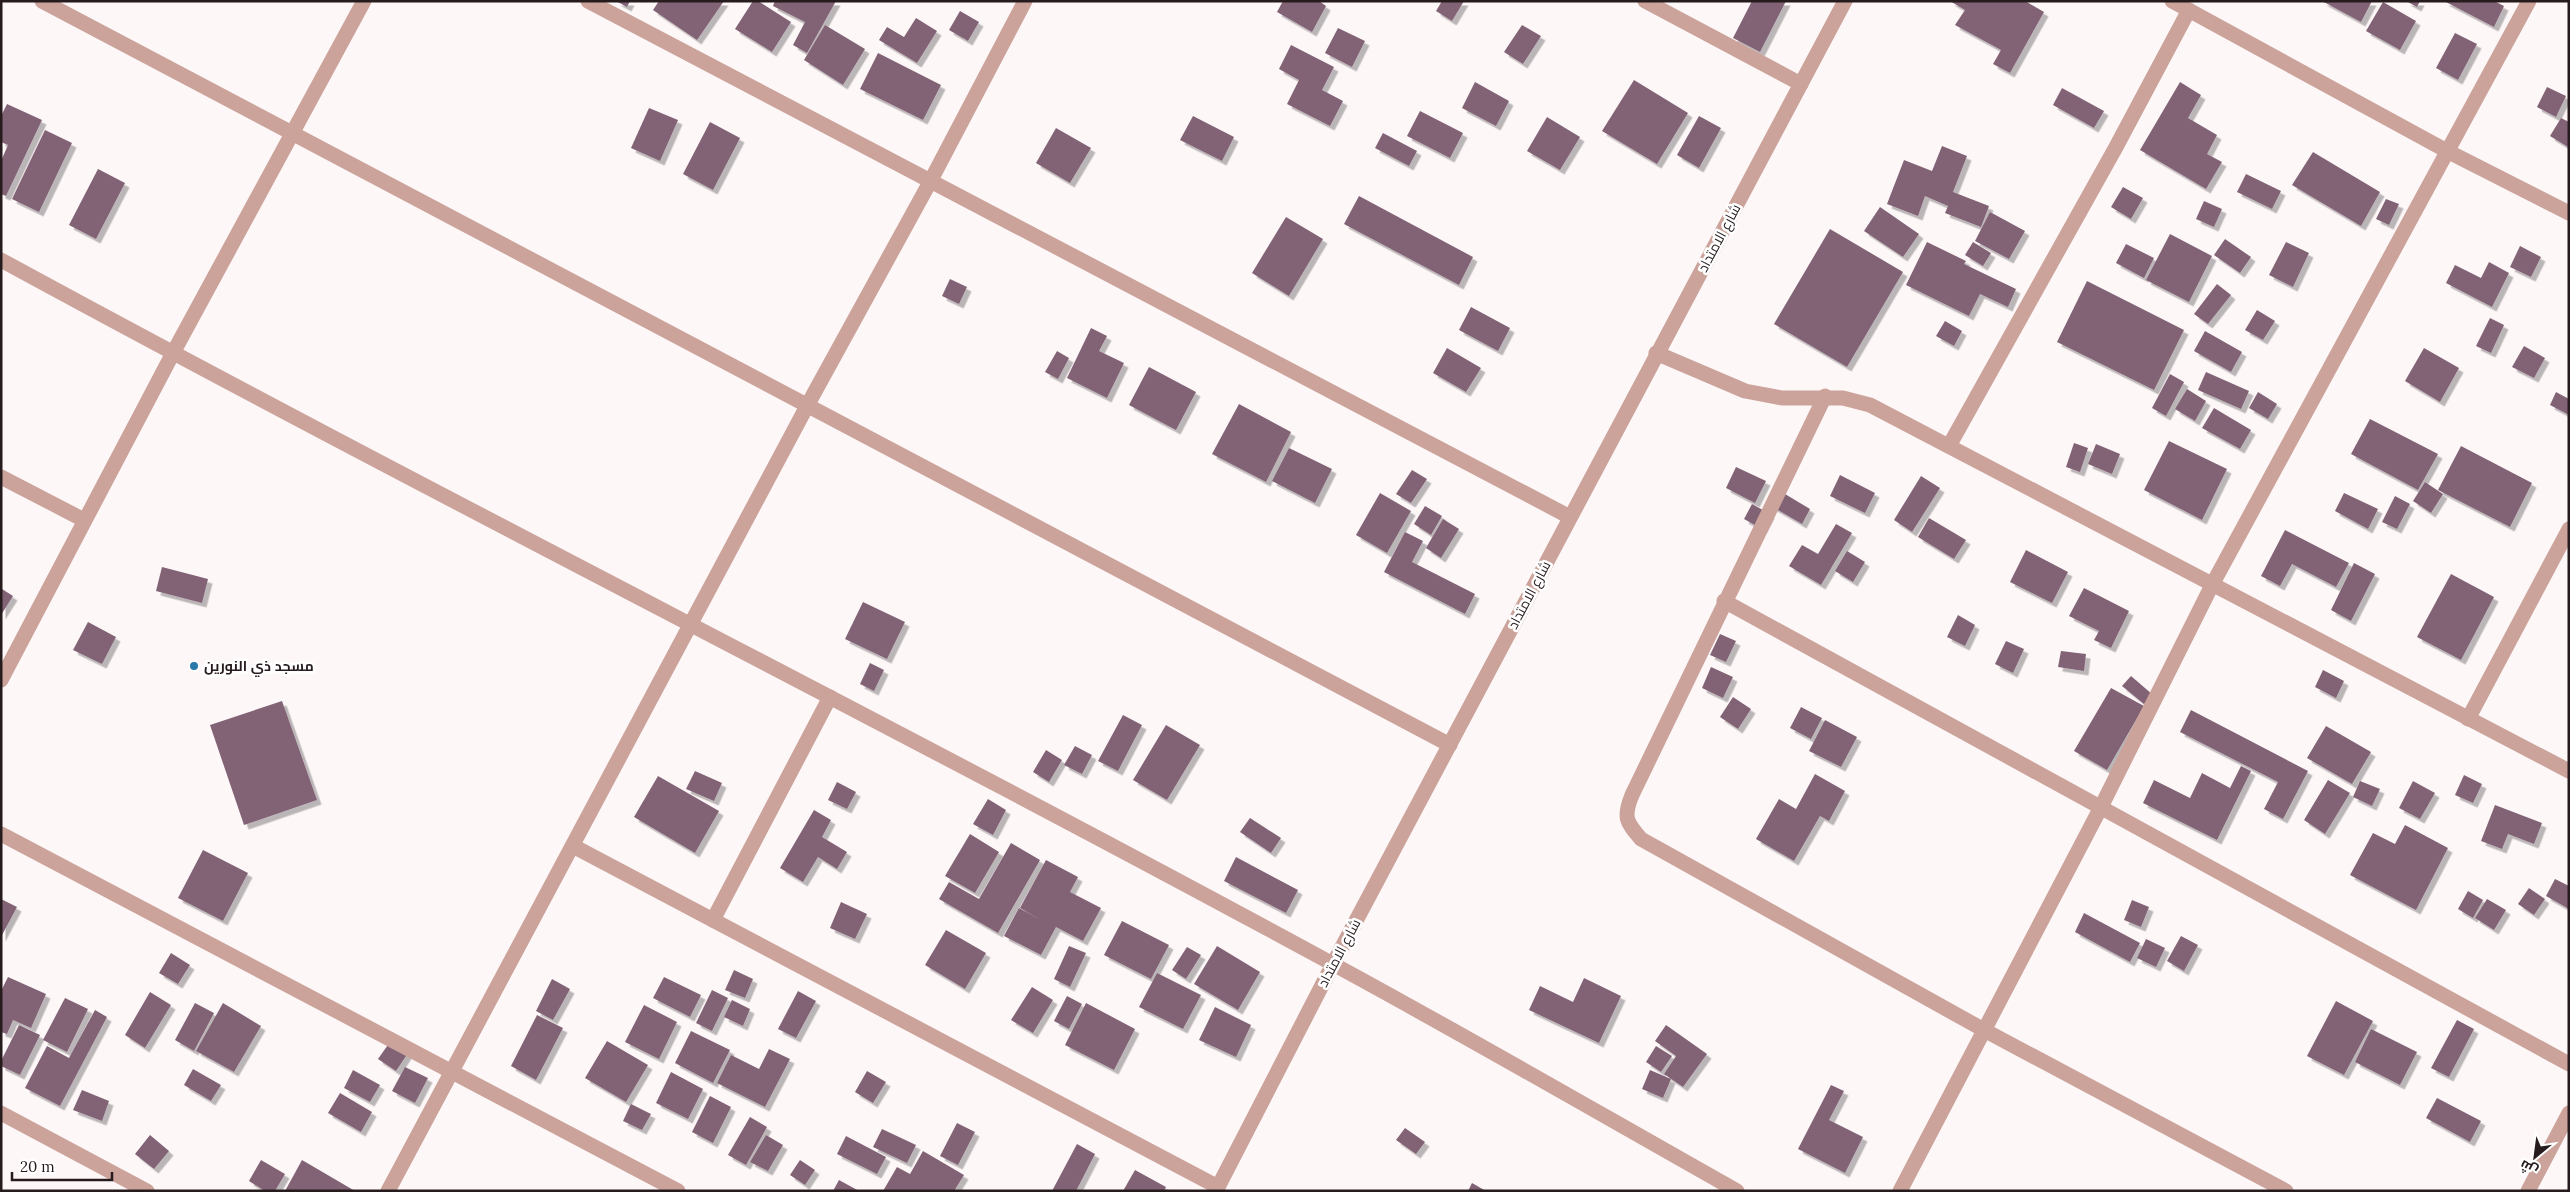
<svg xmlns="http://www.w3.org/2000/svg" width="2570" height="1192" font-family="Lora,Cairo,serif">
	<defs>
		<filter id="shadow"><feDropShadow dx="4.5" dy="4.5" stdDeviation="0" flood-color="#0004"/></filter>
	</defs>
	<rect width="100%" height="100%" fill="#fef7f8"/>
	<g fill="#826376" filter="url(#shadow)">
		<polygon points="616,1 630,1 627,7"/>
		<polygon points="659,1 724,1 697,40 653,10"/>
		<polygon points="753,1 758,1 791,22 772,52 735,29"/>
		<polygon points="775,1 836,1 807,53 793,45 805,22 773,6"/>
		<polygon points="1283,1 1319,1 1326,6 1312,32 1277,12"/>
		<polygon points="1442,1 1464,1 1452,21 1436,11"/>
		<polygon points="1752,1 1786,1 1760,52 1733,38"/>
		<polygon points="1950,1 2025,1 2044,12 2010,73 1993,64 2001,50 1955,25 1965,10"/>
		<polygon points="2322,1 2372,1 2361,22"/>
		<polygon points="2406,1 2420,1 2417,7"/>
		<polygon points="2444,1 2494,1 2504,6 2494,27"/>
		<polygon points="2383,2 2416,21 2400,50 2366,31"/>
		<polygon points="960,11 979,22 968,41 949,30"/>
		<polygon points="916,18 937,31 917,63 879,40 887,27 904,37"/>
		<polygon points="825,25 865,49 843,85 804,60"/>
		<polygon points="1522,25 1541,36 1523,64 1504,52"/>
		<polygon points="1338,28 1365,41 1352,67 1325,53"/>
		<polygon points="2455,33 2477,44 2458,80 2436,68"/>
		<polygon points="1291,45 1334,67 1322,90 1343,101 1330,126 1287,104 1299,80 1279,69"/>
		<polygon points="878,53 941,85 923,120 860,89"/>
		<polygon points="1634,80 1688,113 1657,164 1602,131"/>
		<polygon points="1475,82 1509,101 1496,126 1462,108"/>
		<polygon points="2180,82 2201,95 2188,118 2217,135 2207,154 2222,162 2206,189 2140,150"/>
		<polygon points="2547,87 2566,96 2556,117 2537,107"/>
		<polygon points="2062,88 2104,111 2094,128 2053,105"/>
		<polygon points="7,104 42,120 6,196 1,194 1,161 8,145 1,142 1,116"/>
		<polygon points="649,108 678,120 660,161 631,148"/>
		<polygon points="1420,111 1463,133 1450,158 1407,136"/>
		<polygon points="1193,116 1234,137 1222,161 1180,140"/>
		<polygon points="1699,116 1721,128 1699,168 1677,155"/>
		<polygon points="1547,117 1580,137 1560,170 1527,151"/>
		<polygon points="2561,118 2569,122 2568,147 2550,136"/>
		<polygon points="710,122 740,138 713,190 683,174"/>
		<polygon points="1056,128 1091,148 1070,183 1036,163"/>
		<polygon points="45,130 72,143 39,212 12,199"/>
		<polygon points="1383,133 1417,151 1409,166 1375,148"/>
		<polygon points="1942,146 1967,156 1953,192 1989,206 1981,227 1945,213 1948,206 1925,196 1918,216 1887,204 1904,160 1932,171"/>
		<polygon points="2313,152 2380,192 2361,226 2292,185"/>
		<polygon points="98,169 125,183 96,239 69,225"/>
		<polygon points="2246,174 2281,191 2272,209 2237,192"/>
		<polygon points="2123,187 2143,198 2131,219 2111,207"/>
		<polygon points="1359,196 1473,257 1459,285 1344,224"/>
		<polygon points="2386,199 2399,204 2389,225 2376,219"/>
		<polygon points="2204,201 2222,209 2214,227 2196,219"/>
		<polygon points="1880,207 1919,234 1903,257 1864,231"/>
		<polygon points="1990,212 2025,231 2009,259 1975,241"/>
		<polygon points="1286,217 1323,239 1289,296 1252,273"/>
		<polygon points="1830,229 1903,272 1847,367 1774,324"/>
		<polygon points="2170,234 2212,256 2189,302 2146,280"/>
		<polygon points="2225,239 2251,257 2240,273 2214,255"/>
		<polygon points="1927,242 1966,261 1964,264 2016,289 2008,307 1980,294 1969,316 1906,285"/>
		<polygon points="1973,242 1991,253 1983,266 1965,255"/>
		<polygon points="2286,242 2309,253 2293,287 2269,275"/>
		<polygon points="2126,244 2154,258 2144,278 2116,263"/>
		<polygon points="2520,246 2541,257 2531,277 2510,267"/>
		<polygon points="2489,262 2509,273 2492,307 2446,283 2455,265 2481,278"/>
		<polygon points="950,279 967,287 959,304 942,296"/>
		<polygon points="2087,281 2184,330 2154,390 2057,342"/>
		<polygon points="2217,284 2231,295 2208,324 2194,314"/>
		<polygon points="1471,307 1510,328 1498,351 1459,330"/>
		<polygon points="2257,310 2275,321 2263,340 2245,330"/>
		<polygon points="2490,318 2504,325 2491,353 2476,346"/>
		<polygon points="1945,321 1962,331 1954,346 1936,336"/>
		<polygon points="1091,328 1107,336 1099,351 1124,363 1107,398 1067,378"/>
		<polygon points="2205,331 2242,352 2231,372 2194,351"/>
		<polygon points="2524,346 2545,358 2534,378 2512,367"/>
		<polygon points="1447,348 1481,368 1466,392 1433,373"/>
		<polygon points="2424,348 2459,368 2440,402 2405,381"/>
		<polygon points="1057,351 1069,358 1058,379 1045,372"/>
		<polygon points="1149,367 1196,392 1176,430 1129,405"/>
		<polygon points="2206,372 2249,391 2241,409 2198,390"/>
		<polygon points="2170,374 2184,382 2166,416 2152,408"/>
		<polygon points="2187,389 2206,401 2195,421 2175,409"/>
		<polygon points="2258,392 2277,404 2268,419 2249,408"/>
		<polygon points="2556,392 2569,399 2569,415 2550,405"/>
		<polygon points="1239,404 1291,432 1266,482 1212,454"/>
		<polygon points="2214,408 2251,430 2240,449 2202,428"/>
		<polygon points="2370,419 2438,454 2418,490 2351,454"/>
		<polygon points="2169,441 2227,469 2202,520 2144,490"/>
		<polygon points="2074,443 2088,448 2080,472 2066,467"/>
		<polygon points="2096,444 2120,454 2112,474 2088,464"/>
		<polygon points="2461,446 2532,483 2510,527 2438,490"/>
		<polygon points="1289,448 1332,469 1315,503 1272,481"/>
		<polygon points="1736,467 1766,481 1755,503 1726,488"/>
		<polygon points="1412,470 1427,479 1411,503 1396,494"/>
		<polygon points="1840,475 1875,493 1865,513 1830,496"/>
		<polygon points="1921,476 1940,488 1912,532 1894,520"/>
		<polygon points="2425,482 2443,494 2431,513 2413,501"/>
		<polygon points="1780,491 1810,509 1802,524 1771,506"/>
		<polygon points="1380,493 1411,511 1387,553 1356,535"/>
		<polygon points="2344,493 2378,509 2368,529 2335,511"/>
		<polygon points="2395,496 2410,504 2397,529 2382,522"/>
		<polygon points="1752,504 1770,514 1762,529 1744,519"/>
		<polygon points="1425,506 1442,516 1431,535 1414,524"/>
		<polygon points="1929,518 1966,540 1954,559 1918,537"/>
		<polygon points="1443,519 1459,529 1441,558 1426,548"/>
		<polygon points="1836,524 1852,533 1821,585 1789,566 1802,545 1818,554"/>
		<polygon points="2285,530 2349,563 2336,587 2292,564 2280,586 2261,576"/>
		<polygon points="1405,532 1423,541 1412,562 1475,594 1465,614 1384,572"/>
		<polygon points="2026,550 2068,572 2052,603 2010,582"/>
		<polygon points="1847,551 1865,562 1853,582 1835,571"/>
		<polygon points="2354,563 2375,574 2351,621 2331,610"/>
		<polygon points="162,567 208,579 202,603 156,591"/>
		<polygon points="2451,574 2494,597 2461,660 2417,637"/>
		<polygon points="2084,588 2129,611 2111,648 2094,640 2099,631 2069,616"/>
		<polygon points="2,589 13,596 1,615 1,591"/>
		<polygon points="863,602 905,622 887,659 845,639"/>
		<polygon points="1958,615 1975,625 1965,646 1947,637"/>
		<polygon points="88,622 116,637 102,664 73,650"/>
		<polygon points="1720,634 1736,641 1726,662 1710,655"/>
		<polygon points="2006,641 2024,649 2013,673 1995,664"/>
		<polygon points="2061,651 2086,654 2084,671 2058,667"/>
		<polygon points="870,663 884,670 874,691 860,684"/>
		<polygon points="1711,667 1733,677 1723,698 1702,688"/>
		<polygon points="2323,670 2344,681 2336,698 2315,687"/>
		<polygon points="2131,676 2153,695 2144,704 2122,686"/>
		<polygon points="2111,688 2144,706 2107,770 2074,751"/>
		<polygon points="1733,697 1751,709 1738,729 1720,717"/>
		<polygon points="282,701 317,800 244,825 210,725"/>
		<polygon points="1801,707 1822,718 1811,739 1790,728"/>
		<polygon points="2191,710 2308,771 2283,819 2264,809 2278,782 2180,732"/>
		<polygon points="1123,715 1142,725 1118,771 1098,761"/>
		<polygon points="1825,720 1857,737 1841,767 1809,751"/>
		<polygon points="1166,725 1200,745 1167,800 1133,780"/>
		<polygon points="2326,726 2371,752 2352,784 2307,758"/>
		<polygon points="1075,746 1092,755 1082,774 1064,765"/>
		<polygon points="1046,750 1062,760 1049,782 1033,772"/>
		<polygon points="2241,766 2251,771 2217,840 2143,803 2154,780 2190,798 2202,773 2230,788"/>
		<polygon points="695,771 722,783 714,801 686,789"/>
		<polygon points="1815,774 1845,791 1829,821 1820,816 1794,861 1756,839 1779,799 1796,809"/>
		<polygon points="2464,775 2482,784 2473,803 2455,795"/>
		<polygon points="658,776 719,811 695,853 634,817"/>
		<polygon points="2328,780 2350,793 2325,834 2304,820"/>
		<polygon points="2360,781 2380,789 2372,806 2353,797"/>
		<polygon points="2413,781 2435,793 2420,819 2399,808"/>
		<polygon points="837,782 856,792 847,809 828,800"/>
		<polygon points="988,799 1006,810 993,835 973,824"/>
		<polygon points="2495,805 2542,823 2534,844 2508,834 2502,849 2481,841"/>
		<polygon points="814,810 831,820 822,837 847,852 837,869 818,857 803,882 780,868"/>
		<polygon points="1250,818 1281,838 1271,853 1240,832"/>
		<polygon points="2405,825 2448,848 2416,910 2350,875 2373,833 2395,844"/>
		<polygon points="970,834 999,852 975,893 945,876"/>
		<polygon points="1011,843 1040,860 998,933 939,899 949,882 979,899"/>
		<polygon points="203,850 248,873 223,921 178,898"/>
		<polygon points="1236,857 1298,890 1286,913 1224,881"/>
		<polygon points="1046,860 1078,877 1070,892 1101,908 1083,941 1056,927 1041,955 1004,936 1019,908 1041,920 1020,908"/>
		<polygon points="2555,879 2569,886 2569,909 2546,896"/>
		<polygon points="2529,888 2545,899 2534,915 2518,904"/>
		<polygon points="2468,891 2483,900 2473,918 2458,909"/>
		<polygon points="1,899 17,907 1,937"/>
		<polygon points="2487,899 2506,910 2494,930 2475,918"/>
		<polygon points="2132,900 2149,907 2141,927 2124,920"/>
		<polygon points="841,902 867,914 855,939 830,928"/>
		<polygon points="2084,913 2140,943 2130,962 2075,932"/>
		<polygon points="1122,921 1169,945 1151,979 1104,955"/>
		<polygon points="946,930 986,953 965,989 925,965"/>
		<polygon points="2181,936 2198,945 2184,971 2167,961"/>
		<polygon points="2146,939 2165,948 2156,967 2137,958"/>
		<polygon points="1069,946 1086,953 1070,987 1054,979"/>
		<polygon points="1217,946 1260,972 1238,1010 1194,984"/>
		<polygon points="1187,947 1201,955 1186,979 1172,970"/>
		<polygon points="171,953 190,965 178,984 159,973"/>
		<polygon points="734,970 753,979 745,998 725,990"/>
		<polygon points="1157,973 1201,995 1183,1029 1139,1007"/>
		<polygon points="8,977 46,994 31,1028 13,1020 7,1034 1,1032 1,991"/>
		<polygon points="664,977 701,995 690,1017 653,998"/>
		<polygon points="1584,978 1621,996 1599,1043 1529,1010 1540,986 1573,1002"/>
		<polygon points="552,979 570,989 553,1020 536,1011"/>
		<polygon points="1032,987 1053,1000 1033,1033 1011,1020"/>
		<polygon points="712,990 728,998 712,1031 696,1023"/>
		<polygon points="798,991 816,1001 796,1038 778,1029"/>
		<polygon points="150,992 171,1005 145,1048 125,1035"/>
		<polygon points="1067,996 1082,1004 1069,1029 1054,1021"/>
		<polygon points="65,998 88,1009 67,1052 43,1040"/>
		<polygon points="732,1000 750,1009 743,1026 724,1017"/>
		<polygon points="2336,1001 2373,1021 2344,1075 2307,1056"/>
		<polygon points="195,1003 214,1013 194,1051 175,1040"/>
		<polygon points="223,1003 261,1026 234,1072 196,1051"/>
		<polygon points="1086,1003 1135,1029 1114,1070 1065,1045"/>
		<polygon points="644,1005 677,1022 659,1059 625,1042"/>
		<polygon points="1215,1007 1251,1025 1236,1057 1199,1040"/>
		<polygon points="95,1010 107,1017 60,1106 25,1088 47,1046 69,1058"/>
		<polygon points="537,1015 563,1028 536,1080 511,1066"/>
		<polygon points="2457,1020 2474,1029 2449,1077 2431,1068"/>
		<polygon points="19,1025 40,1035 20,1075 1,1066 1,1061"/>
		<polygon points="1666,1025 1707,1054 1683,1087 1664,1074 1676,1056 1655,1041"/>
		<polygon points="2371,1029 2417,1052 2400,1085 2355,1062"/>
		<polygon points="691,1031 730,1050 713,1083 675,1063"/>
		<polygon points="607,1041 648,1065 626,1102 585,1078"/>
		<polygon points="390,1042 408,1053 396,1071 378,1059"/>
		<polygon points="1656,1046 1672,1056 1661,1072 1646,1062"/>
		<polygon points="769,1049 790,1059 765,1107 717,1083 731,1055 759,1069"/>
		<polygon points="405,1067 428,1078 415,1103 392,1091"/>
		<polygon points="193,1069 221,1085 211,1101 184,1085"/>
		<polygon points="353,1070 380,1085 370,1102 344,1088"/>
		<polygon points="1650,1070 1671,1079 1663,1098 1642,1089"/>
		<polygon points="867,1071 886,1082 873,1103 855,1092"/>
		<polygon points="671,1072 703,1089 688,1119 656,1103"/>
		<polygon points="1831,1085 1844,1091 1829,1120 1863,1137 1845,1173 1798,1149"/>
		<polygon points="82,1090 109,1101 102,1121 73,1110"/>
		<polygon points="340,1093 372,1112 361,1132 328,1113"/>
		<polygon points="710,1096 731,1107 713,1143 692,1132"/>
		<polygon points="2437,1098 2481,1121 2470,1142 2426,1118"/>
		<polygon points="631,1104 651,1114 642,1130 623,1121"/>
		<polygon points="750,1117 767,1127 746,1165 728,1155"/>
		<polygon points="957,1123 975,1132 958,1165 940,1156"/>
		<polygon points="1405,1128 1425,1142 1416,1154 1396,1140"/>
		<polygon points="882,1129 916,1145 907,1163 873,1147"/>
		<polygon points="150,1135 169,1151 154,1169 135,1154"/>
		<polygon points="766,1135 783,1145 768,1171 750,1162"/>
		<polygon points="846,1136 886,1157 877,1174 837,1154"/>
		<polygon points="1077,1144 1095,1154 1076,1191 1052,1191"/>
		<polygon points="923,1151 964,1175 954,1191 883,1191 897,1167 910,1174"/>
		<polygon points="261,1160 285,1174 275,1191 265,1191 249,1181"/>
		<polygon points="302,1160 355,1191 285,1191"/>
		<polygon points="800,1160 815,1170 805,1185 790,1175"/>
		<polygon points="1135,1170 1166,1187 1164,1191 1123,1191"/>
		<polygon points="839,1180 859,1191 833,1191"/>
		<polygon points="1472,1183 1486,1191 1468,1191"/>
	</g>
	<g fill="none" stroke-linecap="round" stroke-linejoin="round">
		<g stroke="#cba39b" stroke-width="15">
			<polyline points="42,1 1450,745"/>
			<polyline points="588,1 1570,517"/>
			<polyline points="1645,1 1801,84"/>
			<polyline points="2172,1 2447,151 2569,213"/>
			<path d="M1,260c441,240 890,464 1330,703 137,74 271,152 406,228"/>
			<polyline points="1656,353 1745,391 1782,398 1843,398 1870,405 2569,771"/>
			<path d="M1825,396l-193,399c-9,22 -6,27 9,44l343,191 302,161"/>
			<polyline points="1949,446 2116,147 2189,10"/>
			<polyline points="1,477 84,520"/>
			<polyline points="1724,601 2569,1064"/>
			<polyline points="1,680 173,353 364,1"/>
			<polyline points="2468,719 2569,529"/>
			<polyline points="1,834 678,1191"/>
			<polyline points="573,846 1218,1187"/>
			<polyline points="713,920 830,697"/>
			<polyline points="1,1113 147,1191"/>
			<polyline points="388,1191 807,406 930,182 1025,1"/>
			<polyline points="1900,1191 2100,809 2212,585 2529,1"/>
			<polyline points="2528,1191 2569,1113"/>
		</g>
		<polyline stroke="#cba39b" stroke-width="15" points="1216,1191 1333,964 1845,1"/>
	</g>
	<circle fill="#2a79ab" stroke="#fff" stroke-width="2" cx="194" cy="666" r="5"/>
	<g text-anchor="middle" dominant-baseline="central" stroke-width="5" stroke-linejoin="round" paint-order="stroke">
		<g font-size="14" fill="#261b1d" stroke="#fff">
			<text transform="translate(1719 238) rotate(-62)">شارع الامتداد</text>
			<text transform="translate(1529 595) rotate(-62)">شارع الامتداد</text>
			<text transform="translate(1339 953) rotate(-62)">شارع الامتداد</text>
		</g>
		<g font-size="14" font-weight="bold" fill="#261b1d" stroke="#fff" text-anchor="start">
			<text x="204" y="666">مسجد ذي النورين</text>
		</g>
	</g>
	<rect width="2570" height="1192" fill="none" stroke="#261b1d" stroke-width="5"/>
	<g transform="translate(2535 1157) rotate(209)" stroke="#ffffff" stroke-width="4" paint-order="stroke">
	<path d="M0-4L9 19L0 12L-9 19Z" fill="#261b1d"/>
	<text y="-8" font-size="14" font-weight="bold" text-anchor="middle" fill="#261b1d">ش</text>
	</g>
	<path d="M12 1172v8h100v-8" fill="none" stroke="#261b1d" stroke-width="2.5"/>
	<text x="20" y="1172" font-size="15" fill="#261b1d" stroke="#ffffff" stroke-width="4" paint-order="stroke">20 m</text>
</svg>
